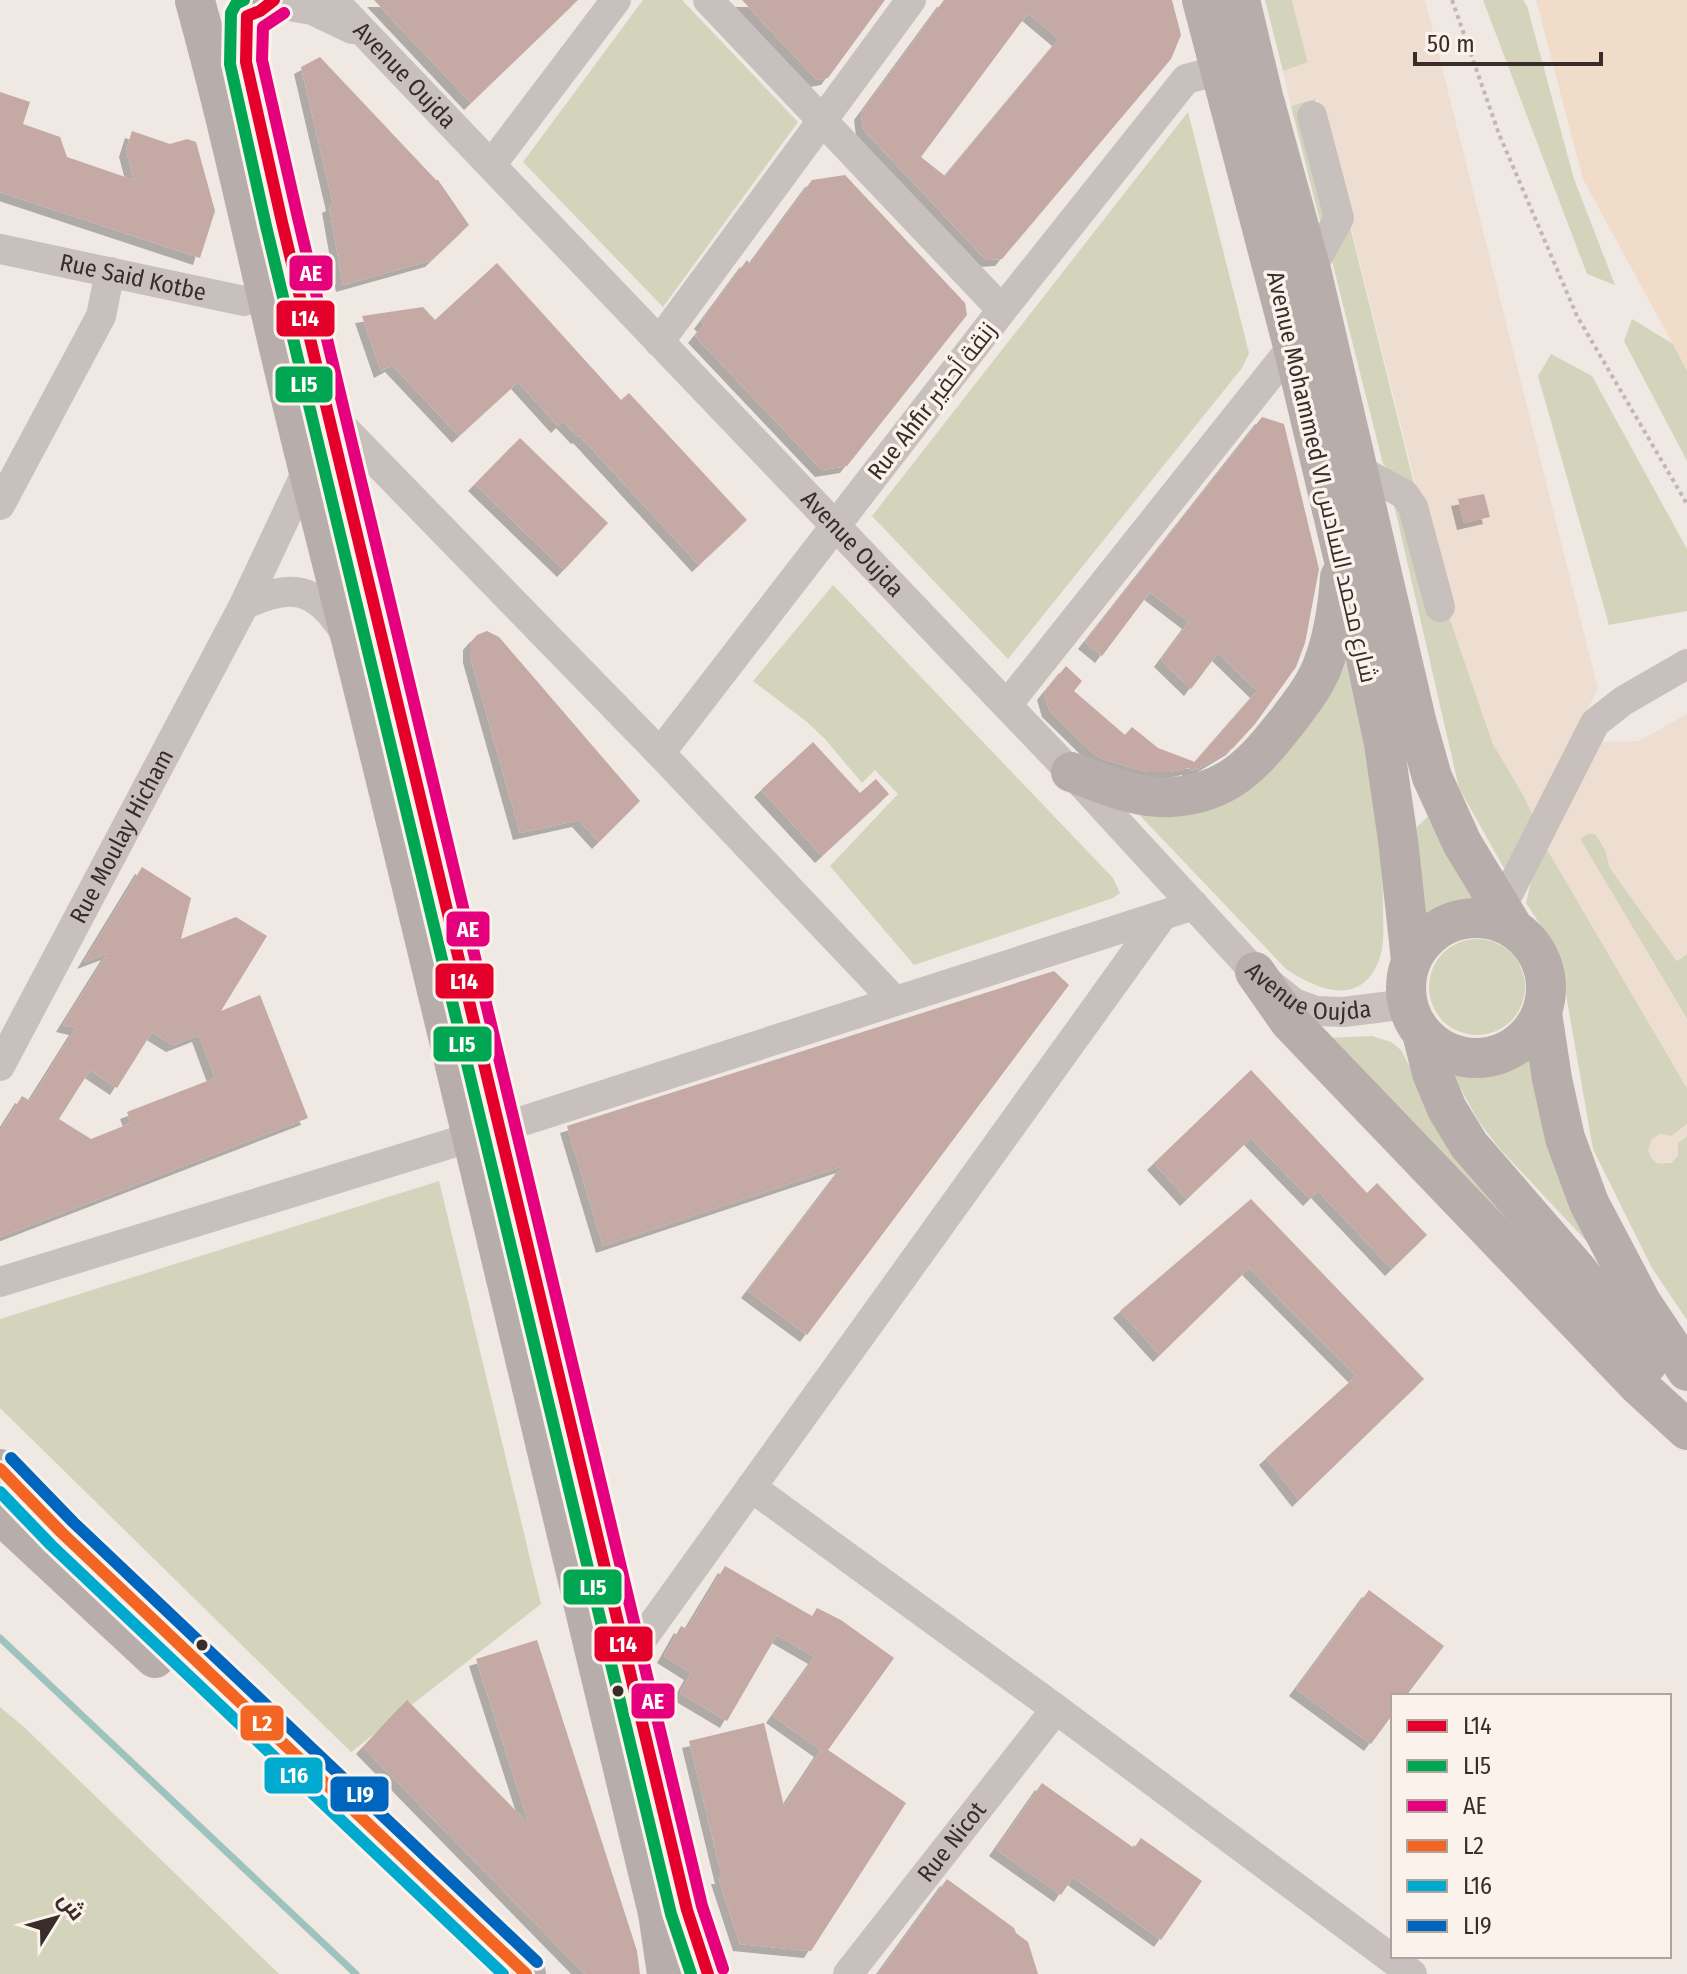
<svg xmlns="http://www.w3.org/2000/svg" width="1687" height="1974" font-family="'Fira Sans Condensed',Cairo,sans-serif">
	<defs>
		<filter id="shadow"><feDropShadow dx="-7" dy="7" stdDeviation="0" flood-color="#0004"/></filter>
	</defs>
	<rect width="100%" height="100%" fill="#efe8e3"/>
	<g fill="#d4d4bc">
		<polygon points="643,0 682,0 798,122 663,307 523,162"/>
		<polygon points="1265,0 1292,0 1308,63 1283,71"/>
		<polygon points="1483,0 1523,0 1527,6 1574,179 1615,285 1587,274"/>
		<polygon points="1318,97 1312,105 1331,219 1322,229 1291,106"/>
		<polygon points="1188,112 1249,353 1242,368 1008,659 872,516"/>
		<polygon points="1349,223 1415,488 1398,480 1383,464 1332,261"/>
		<polygon points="1632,319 1673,344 1687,370 1687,461 1624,341"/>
		<polygon points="1551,354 1592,376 1687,549 1687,611 1609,625 1538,376"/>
		<polygon points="1393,500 1449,616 1493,744 1524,796 1533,816 1505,870 1459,788"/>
		<polygon points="833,585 1113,878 1120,893 1113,898 914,965 830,866 898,794 875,770 862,783 825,739 807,722 753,681"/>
		<path d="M1342,645c19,86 41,174 41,264 0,16 2,33 -3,48 -17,51 -61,34 -94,12l-157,-165 50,4z"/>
		<polygon points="1427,817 1433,818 1483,906 1450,910 1424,925 1417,827"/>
		<polygon points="1587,834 1595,834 1605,849 1610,868 1677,961 1687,954 1687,1019 1580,839"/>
		<polygon points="1544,844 1687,1088 1687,1124 1672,1136 1649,1146 1650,1156 1657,1163 1671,1163 1678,1155 1678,1143 1687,1136 1687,1320 1652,1268 1593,1149 1561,966 1551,941 1526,903 1534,869"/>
		<circle cx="1477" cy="987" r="48"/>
		<polygon points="1372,1036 1391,1042 1401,1050 1408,1063 1431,1119 1572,1294 1327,1038"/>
		<path d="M1536,1048l54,197 -90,-96 -21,-27 -30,-54c34,3 60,1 87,-20z"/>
		<polygon points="439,1181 541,1604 351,1752 0,1408 0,1319"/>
		<polygon points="0,1707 24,1727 279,1974 0,1974"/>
	</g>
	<polygon fill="#f0dcc9" points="1536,0 1687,0 1687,370 1583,179"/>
	<g fill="#eeded2">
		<polygon points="1292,0 1425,0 1598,689 1533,816 1524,796 1493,744 1449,616 1318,98 1291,106 1283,71 1308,62"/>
		<polygon points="1687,714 1687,954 1677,961 1610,868 1605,849 1595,834 1587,834 1580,839 1687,1019 1687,1088 1544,844 1602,742 1639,741"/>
		<polygon points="1687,1124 1687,1136 1678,1143 1678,1155 1673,1161 1661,1164 1653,1160 1648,1151 1652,1139 1660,1134 1672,1136"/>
	</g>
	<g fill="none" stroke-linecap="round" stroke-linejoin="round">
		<polyline stroke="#9ec3bd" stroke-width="7" points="0,1638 356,1974"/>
	</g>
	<g fill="#c4a9a4" fill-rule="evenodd" filter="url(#shadow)">
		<polygon points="374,0 578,0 471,103"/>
		<polygon points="742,0 885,0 828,78 817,80"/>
		<path d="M944,0h228l9,35 -10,24 -169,200 -16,1 -123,-131 -2,-16zM1028,13l31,26 -114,137 -24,-19z"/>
		<polygon points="320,57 436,180 438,180 469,225 432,260 343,285 329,206 333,204 301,67"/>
		<polygon points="0,92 30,102 23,124 60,137 67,157 134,180 126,150 132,131 170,144 187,139 196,142 215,211 200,258 0,192"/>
		<polygon points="845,175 965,303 967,315 847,466 822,470 695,336 704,325 701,322 747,260 750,264 812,180"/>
		<polygon points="497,263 621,400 629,393 747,520 699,565 580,436 578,437 563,421 558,426 518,382 459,436 392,365 381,371 362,316 423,307 435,320"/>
		<polygon points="1262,417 1284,424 1319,569 1305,643 1296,667 1255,724 1233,748 1198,769 1189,771 1189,768 1169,772 1148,772 1105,760 1094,754 1049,710 1044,693 1066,666 1082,681 1074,691 1125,735 1132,727 1158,748 1195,762 1257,691 1218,653 1191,689 1161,660 1189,622 1150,592 1102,656 1085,642"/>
		<polygon points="520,438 608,523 564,570 475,484"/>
		<polygon points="1484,494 1490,517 1464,523 1458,499"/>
		<polygon points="487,631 499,637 640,801 599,842 579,820 520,833 470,656 470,643 477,635"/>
		<polygon points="813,742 860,793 876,779 889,794 822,856 761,790"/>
		<path d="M142,867l49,31 -10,41 55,-22 31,19 -46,75 39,-16 48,123 -308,119v-106l22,-35 8,5 46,-73 -13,-3 45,-72 -24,9zM152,1032l21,13 26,-10 16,43 -88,34 4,11 -40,16 -32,-20 31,-49 27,18z"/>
		<polygon points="1054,971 1069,985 807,1335 748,1291 843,1166 603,1246 567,1126"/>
		<polygon points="1251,1070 1367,1193 1377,1183 1427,1235 1392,1269 1318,1191 1310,1199 1251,1138 1187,1199 1154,1163"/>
		<polygon points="1251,1199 1424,1379 1299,1500 1266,1458 1356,1376 1249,1268 1160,1355 1120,1311"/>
		<polygon points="725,1566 812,1616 817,1608 841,1620 894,1658 828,1750 906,1803 811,1951 740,1944 718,1877 722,1877 689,1741 764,1723 784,1806 821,1750 773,1716 815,1657 777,1635 727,1721 680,1693 691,1673 664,1656 681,1626 687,1629"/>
		<polygon points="1369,1590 1444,1646 1406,1696 1393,1696 1393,1714 1371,1744 1296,1689"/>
		<polygon points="537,1640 637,1951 640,1974 585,1974 363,1747 407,1700 529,1824 476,1659"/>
		<polygon points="1042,1783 1134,1848 1141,1838 1202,1881 1161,1940 1073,1877 1061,1895 996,1849"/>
		<polygon points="947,1879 1014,1928 1016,1933 1028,1942 1038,1974 878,1974"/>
	</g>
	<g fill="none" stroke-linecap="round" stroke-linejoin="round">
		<polyline stroke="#c1b8b4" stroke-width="4" stroke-dasharray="4 4" stroke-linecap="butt" points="1452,0 1499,134 1577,316 1687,504"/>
		<g stroke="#c8c0bc" stroke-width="30">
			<path id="s1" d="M333,0l750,785 172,187 39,31 22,8 28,1 63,-8"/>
			<polyline points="708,0 1002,310"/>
			<polyline points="272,3 312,10 352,29"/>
			<polyline points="491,165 616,0"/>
			<path id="s2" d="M0,249l244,52 22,-8"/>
			<polyline points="1311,269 1339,218 1312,116"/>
			<polyline points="659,342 911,0"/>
			<polyline points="327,411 660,753 894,1000"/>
			<polyline points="1357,469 1404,494 1413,507 1440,607"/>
			<polyline points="0,505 101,316 110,272"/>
			<path d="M244,605c47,-23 73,-18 101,28"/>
			<polyline points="1007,705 1293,346"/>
			<polyline points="660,753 1002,310 1186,79 1220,70"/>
			<polyline points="1502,906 1595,723 1623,701 1687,664"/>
			<path id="s3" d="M0,1066l244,-461 64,-136"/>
			<polyline points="0,1282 498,1129 1194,905"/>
			<polyline points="751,1487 1056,1709 1412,1974"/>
			<polyline points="627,1660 1162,916"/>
			<path id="s4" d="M848,1974l208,-265"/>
		</g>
		<g stroke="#b7aeab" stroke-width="40">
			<polyline points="1202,0 1293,346 1353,598 1384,744 1398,840 1411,960"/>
			<polyline points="1240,0 1263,96 1312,274 1417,724 1432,777 1462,843 1514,929"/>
			<path d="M195,1c43,155 74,314 114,471 122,479 232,961 349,1441l9,61"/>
			<polyline points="247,16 246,62 282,222 406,739"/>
			<path d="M1071,772c33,12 65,27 100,25 58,-3 85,-36 118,-78 12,-16 25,-32 33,-52 11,-28 16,-60 18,-90"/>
			<circle cx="1476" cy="988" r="70"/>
			<polyline points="1255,972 1290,1022 1638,1385 1687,1430"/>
			<polyline points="1542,1013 1552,1079 1565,1138 1589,1203 1641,1302 1687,1371"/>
			<polyline points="1422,1033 1432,1073 1447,1109 1469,1145 1578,1271 1647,1364"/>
			<polyline points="516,1202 687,1910 708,1974"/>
			<polyline points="0,1469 62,1533 526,1974"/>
			<polyline points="0,1514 155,1658"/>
		</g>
		<defs>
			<polyline id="bus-1" points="274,0 260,11 247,16 246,62 282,222 687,1910 708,1974"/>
			<polyline id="bus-2" points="244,0 236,4 231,13 230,64 266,226 671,1914 691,1974"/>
			<polyline id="bus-3" points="284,13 263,27 262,60 298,218 702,1906 723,1969"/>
			<polyline id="bus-4" points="0,1469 62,1533 526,1974"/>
			<polyline id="bus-5" points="0,1492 51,1545 503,1974"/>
			<polyline id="bus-6" points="11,1458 73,1522 537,1962"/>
		</defs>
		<use href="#bus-1" stroke="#fbf2eb" stroke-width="18"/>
		<use href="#bus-2" stroke="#fbf2eb" stroke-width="18"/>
		<use href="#bus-3" stroke="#fbf2eb" stroke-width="18"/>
		<use href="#bus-4" stroke="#fbf2eb" stroke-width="18"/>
		<use href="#bus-5" stroke="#fbf2eb" stroke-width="18"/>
		<use href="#bus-6" stroke="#fbf2eb" stroke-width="18"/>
		<use href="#bus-1" stroke="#e4002b" stroke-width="12"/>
		<use href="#bus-2" stroke="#00a651" stroke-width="12"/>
		<use href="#bus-3" stroke="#e5007d" stroke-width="12"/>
		<use href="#bus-4" stroke="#f26522" stroke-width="12"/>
		<use href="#bus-5" stroke="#00a9ce" stroke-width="12"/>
		<use href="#bus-6" stroke="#0065bd" stroke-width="12"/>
	</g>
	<g fill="#3a2c29" stroke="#fbf2eb" stroke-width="3">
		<circle cx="202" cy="1645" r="7"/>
		<circle cx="618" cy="1691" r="7"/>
	</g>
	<g text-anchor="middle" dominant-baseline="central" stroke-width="7" stroke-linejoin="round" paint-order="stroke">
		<g font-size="24" fill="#3a2c29" stroke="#fbf2eb">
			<text stroke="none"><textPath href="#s1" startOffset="104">Avenue Oujda</textPath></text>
			<text stroke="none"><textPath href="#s2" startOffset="136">Rue Said Kotbe</textPath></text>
			<text transform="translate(932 401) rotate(-52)">Rue Ahfir زنقة أحفير</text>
			<text transform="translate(1322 477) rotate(77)">Avenue Mohammed VI شارع محمد السادس</text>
			<text stroke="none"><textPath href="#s1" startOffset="752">Avenue Oujda</textPath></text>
			<text stroke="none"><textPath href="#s3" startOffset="260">Rue Moulay Hicham</textPath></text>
			<text stroke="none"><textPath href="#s1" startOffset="1400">Avenue Oujda</textPath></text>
			<text stroke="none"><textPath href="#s4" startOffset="168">Rue Nicot</textPath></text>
		</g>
	</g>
	<g stroke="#fbf2eb" stroke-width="3">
		<rect x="288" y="254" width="46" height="38" rx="8" fill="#e5007d"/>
		<rect x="275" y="299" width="61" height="39" rx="8" fill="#e4002b"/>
		<rect x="274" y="365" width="60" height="39" rx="8" fill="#00a651"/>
		<rect x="445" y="910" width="46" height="38" rx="8" fill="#e5007d"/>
		<rect x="434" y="962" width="61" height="38" rx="8" fill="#e4002b"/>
		<rect x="432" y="1025" width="61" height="38" rx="8" fill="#00a651"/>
		<rect x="562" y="1568" width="61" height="38" rx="8" fill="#00a651"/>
		<rect x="593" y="1625" width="61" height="38" rx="8" fill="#e4002b"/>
		<rect x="630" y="1682" width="46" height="38" rx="8" fill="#e5007d"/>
		<rect x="239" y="1704" width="46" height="38" rx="8" fill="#f26522"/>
		<rect x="263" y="1756" width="61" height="39" rx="8" fill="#00a9ce"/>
		<rect x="329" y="1775" width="61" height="38" rx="8" fill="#0065bd"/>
	</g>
	<g font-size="22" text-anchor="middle" font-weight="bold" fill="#fff">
		<text x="311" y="281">AE</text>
		<text x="305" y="326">L14</text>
		<text x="304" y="392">LI5</text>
		<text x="468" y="937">AE</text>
		<text x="464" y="989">L14</text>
		<text x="462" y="1052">LI5</text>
		<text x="593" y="1595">LI5</text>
		<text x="623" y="1652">L14</text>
		<text x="653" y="1709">AE</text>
		<text x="262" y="1731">L2</text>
		<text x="294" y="1783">L16</text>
		<text x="360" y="1802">LI9</text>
	</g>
	<rect x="1391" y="1694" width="280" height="264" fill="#fbf2eb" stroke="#aea39d" stroke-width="2"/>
	<rect x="1407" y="1720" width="40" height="12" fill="#e4002b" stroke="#aea39d" stroke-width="2"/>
	<text x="1463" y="1734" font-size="24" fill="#3a2c29">L14</text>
	<rect x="1407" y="1760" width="40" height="12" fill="#00a651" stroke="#aea39d" stroke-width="2"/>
	<text x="1463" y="1774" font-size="24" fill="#3a2c29">LI5</text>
	<rect x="1407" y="1800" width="40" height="12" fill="#e5007d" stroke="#aea39d" stroke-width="2"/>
	<text x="1463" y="1814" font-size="24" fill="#3a2c29">AE</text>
	<rect x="1407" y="1840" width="40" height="12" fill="#f26522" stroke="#aea39d" stroke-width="2"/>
	<text x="1463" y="1854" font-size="24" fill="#3a2c29">L2</text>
	<rect x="1407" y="1880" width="40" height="12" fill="#00a9ce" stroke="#aea39d" stroke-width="2"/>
	<text x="1463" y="1894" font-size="24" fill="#3a2c29">L16</text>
	<rect x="1407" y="1920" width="40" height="12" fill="#0065bd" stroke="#aea39d" stroke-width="2"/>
	<text x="1463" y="1934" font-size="24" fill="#3a2c29">LI9</text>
	<g transform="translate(56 1918) rotate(53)" stroke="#fbf2eb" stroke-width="6" paint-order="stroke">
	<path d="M0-6L14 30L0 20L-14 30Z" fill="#3a2c29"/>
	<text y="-12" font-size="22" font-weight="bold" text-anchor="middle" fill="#3a2c29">ش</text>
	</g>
	<path d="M1415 52v12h186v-12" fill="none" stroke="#3a2c29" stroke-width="4"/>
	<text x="1427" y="52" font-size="24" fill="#3a2c29" stroke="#fbf2eb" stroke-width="6" paint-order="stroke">50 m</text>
</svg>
